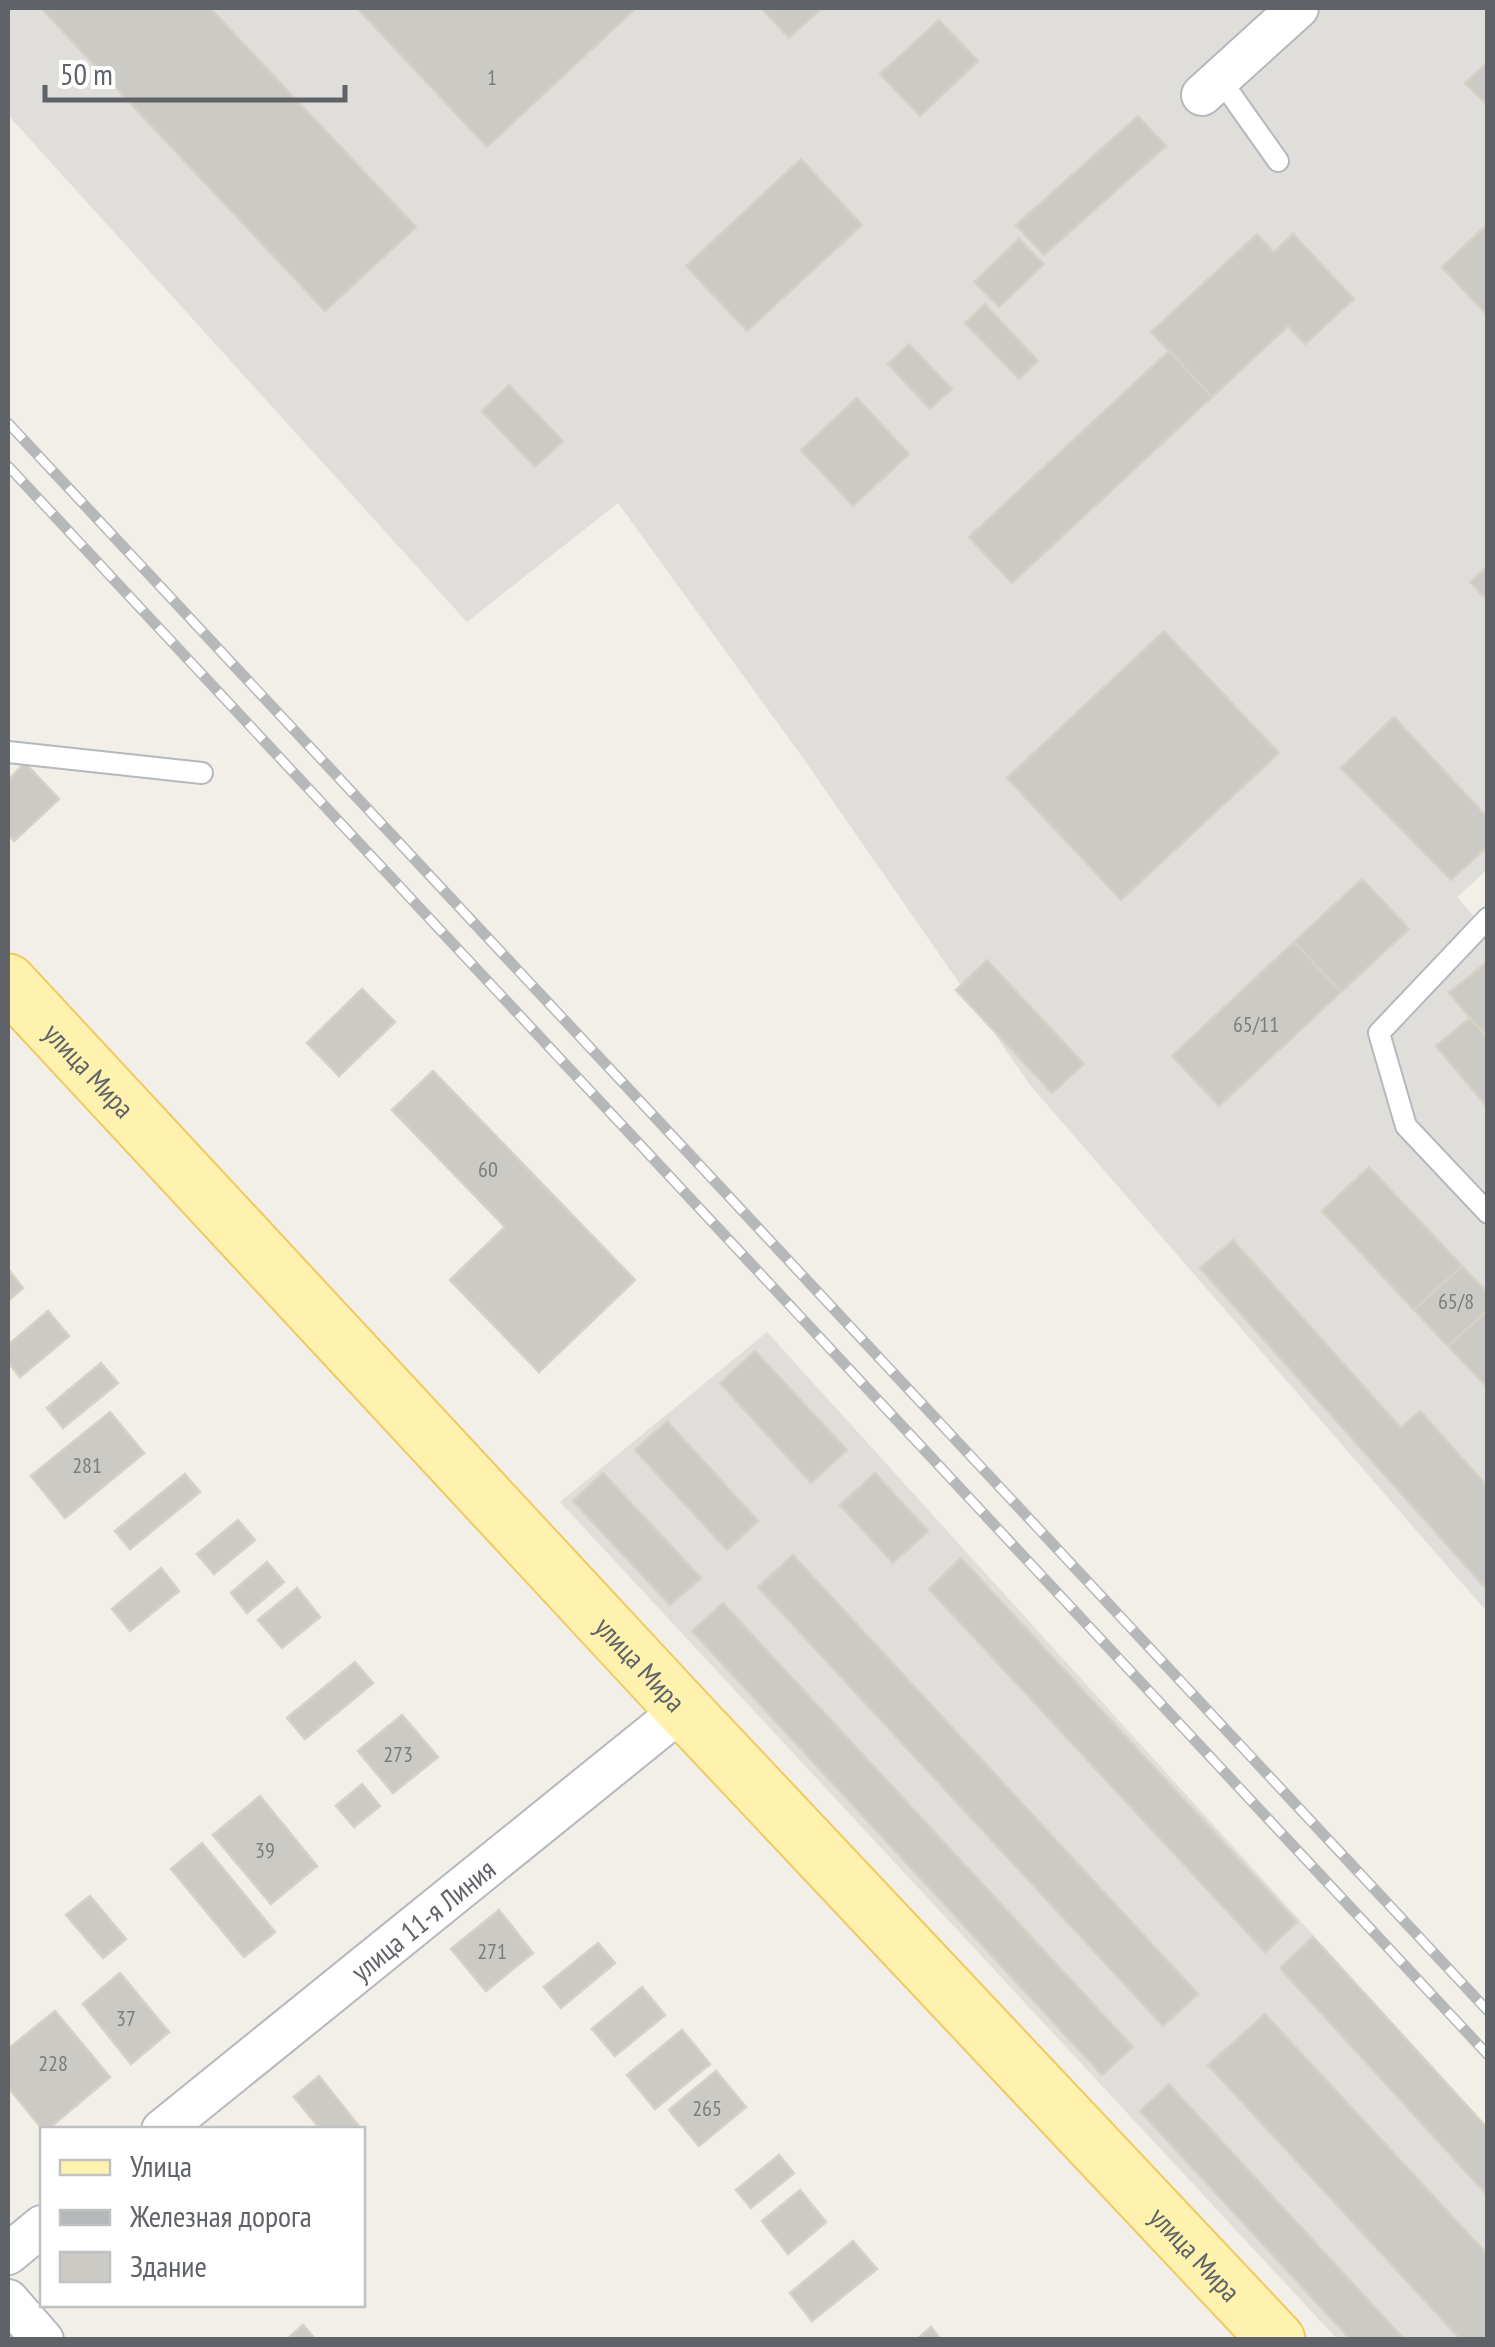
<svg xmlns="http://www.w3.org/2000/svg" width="1495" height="2347" font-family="'PT Sans Narrow',sans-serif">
	<rect width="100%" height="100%" fill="#f1efe8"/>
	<g fill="#e0deda">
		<polygon points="8,8 1487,8 1488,869 1457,897 1488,933 1487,1612 1030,1085 803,758 618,503 467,622 8,115"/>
		<polygon points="767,1332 1487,2127 1487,2339 1337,2339 560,1502"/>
	</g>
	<g fill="#cccac5" stroke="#d6d1c6" stroke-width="2.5">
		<polygon points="41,8 210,8 416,227 325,311"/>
		<polygon points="357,8 636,8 487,147"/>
		<polygon points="761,8 822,8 789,38"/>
		<polygon points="939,20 978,61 920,116 880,74"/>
		<polygon points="1488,62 1488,106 1465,83"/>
		<polygon points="1138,116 1166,146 1044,255 1016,225"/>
		<polygon points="801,159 862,225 747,331 686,266"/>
		<polygon points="1488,224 1488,316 1442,267"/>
		<polygon points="1257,234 1274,252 1293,234 1354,299 1305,344 1288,326 1212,397 1151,332"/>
		<polygon points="1019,239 1044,264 999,307 974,282"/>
		<polygon points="985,304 1038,361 1019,379 965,323"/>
		<polygon points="909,344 952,389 930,409 888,364"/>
		<polygon points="1169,351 1212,397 1012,583 969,537"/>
		<polygon points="509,385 563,441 535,467 482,411"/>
		<polygon points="857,398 909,454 853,506 801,450"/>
		<polygon points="1488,566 1488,601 1470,582"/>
		<polygon points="1164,631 1279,753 1121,900 1007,778"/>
		<polygon points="1394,717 1488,818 1488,846 1451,880 1341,768"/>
		<polygon points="25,763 59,799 14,841 8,835 8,780"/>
		<polygon points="1362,879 1409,929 1341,992 1294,942"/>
		<polygon points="1294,942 1341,992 1219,1106 1172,1056"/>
		<polygon points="987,960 1084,1064 1052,1093 956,990"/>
		<polygon points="1488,961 1488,1039 1449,993"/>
		<polygon points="362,989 395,1022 339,1076 307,1043"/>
		<polygon points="1470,1018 1488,1039 1488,1108 1436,1046"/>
		<polygon points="433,1071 635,1280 539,1372 450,1280 505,1227 392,1110"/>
		<polygon points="1369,1167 1462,1266 1414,1310 1322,1211"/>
		<polygon points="1233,1240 1401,1428 1420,1411 1488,1487 1488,1591 1200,1268"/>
		<polygon points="1462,1266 1488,1293 1488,1310 1448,1346 1414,1310"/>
		<polygon points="8,1269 23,1288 8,1301"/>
		<polygon points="1488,1310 1488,1388 1448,1346"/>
		<polygon points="48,1311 69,1336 20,1377 8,1362 8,1345"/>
		<polygon points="755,1351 847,1450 811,1483 720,1383"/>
		<polygon points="101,1363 118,1383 63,1428 47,1408"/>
		<polygon points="110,1412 144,1453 65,1518 31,1476"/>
		<polygon points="667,1421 758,1521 727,1550 635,1450"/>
		<polygon points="603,1473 701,1578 670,1605 573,1501"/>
		<polygon points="875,1473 928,1531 893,1563 840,1505"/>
		<polygon points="185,1474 200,1492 130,1549 115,1531"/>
		<polygon points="238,1520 255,1540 214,1574 197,1554"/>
		<polygon points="793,1555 1198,1994 1163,2026 758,1587"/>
		<polygon points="961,1558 1297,1922 1265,1952 929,1589"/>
		<polygon points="267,1562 284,1582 247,1613 231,1593"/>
		<polygon points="161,1568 179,1591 130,1631 112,1609"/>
		<polygon points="297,1588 320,1617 282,1648 258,1620"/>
		<polygon points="723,1603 1133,2047 1102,2075 692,1631"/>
		<polygon points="355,1662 373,1683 305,1739 287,1718"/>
		<polygon points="402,1715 438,1757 393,1793 358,1751"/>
		<polygon points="362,1784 380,1806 354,1827 336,1806"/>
		<polygon points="260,1796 317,1866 271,1904 213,1835"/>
		<polygon points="202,1843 275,1932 244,1957 171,1869"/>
		<polygon points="90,1896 126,1939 103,1958 66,1915"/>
		<polygon points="499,1910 533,1953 486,1991 451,1949"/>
		<polygon points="1313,1937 1488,2129 1488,2196 1280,1968"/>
		<polygon points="598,1943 615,1963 561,2008 544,1987"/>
		<polygon points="120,1973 169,2032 131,2064 83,2004"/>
		<polygon points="642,1987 665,2015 615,2056 592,2029"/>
		<polygon points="55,2011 110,2077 47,2130 43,2130 8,2087 8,2049"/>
		<polygon points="1265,2014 1488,2255 1488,2340 1461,2340 1208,2065"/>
		<polygon points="682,2030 710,2064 655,2109 627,2075"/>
		<polygon points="716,2071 746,2107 699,2146 669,2110"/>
		<polygon points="319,2076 362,2130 321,2130 294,2097"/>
		<polygon points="1169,2084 1405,2340 1351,2340 1140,2111"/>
		<polygon points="779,2155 794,2173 751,2208 736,2190"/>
		<polygon points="800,2190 826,2222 788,2254 762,2221"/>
		<polygon points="853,2241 877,2269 812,2321 790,2293"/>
		<polygon points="303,2325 316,2340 286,2340"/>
		<polygon points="931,2327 941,2340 916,2340"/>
	</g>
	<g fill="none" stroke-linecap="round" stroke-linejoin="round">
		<defs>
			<g id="lane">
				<polyline points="1220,79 1278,161"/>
				<polyline points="8,752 202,773"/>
				<polyline points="1488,918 1379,1033 1406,1126 1488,1213"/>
			</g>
			<g id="street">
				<polyline points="1202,95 1298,8"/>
				<path id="s1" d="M162,2130l521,-421"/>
				<polyline points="8,2254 42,2226"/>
				<polyline points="8,2300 43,2340"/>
			</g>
			<g id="primary">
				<path id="s2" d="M8,982l675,727 594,631"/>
			</g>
		</defs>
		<use href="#lane" stroke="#b5b8bc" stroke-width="24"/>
		<use href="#street" stroke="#b5b8bc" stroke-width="44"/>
		<use href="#primary" stroke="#f2c960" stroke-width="59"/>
		<use href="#lane" stroke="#fff" stroke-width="20"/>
		<use href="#street" stroke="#fff" stroke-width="40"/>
		<use href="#primary" stroke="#fff2af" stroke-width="55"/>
		<defs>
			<g id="rail">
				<polyline points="8,423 1488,2011"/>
				<polyline points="8,466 1488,2055"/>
			</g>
		</defs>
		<use href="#rail" stroke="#b6b7b8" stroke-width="11"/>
		<use href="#rail" stroke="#fff" stroke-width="8" stroke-dasharray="22" stroke-linecap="butt"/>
	</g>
	<g text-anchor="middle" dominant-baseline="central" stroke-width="8" stroke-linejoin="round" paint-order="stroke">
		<g font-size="22" fill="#7a7d7f">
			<text x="492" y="77">1</text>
			<text x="1256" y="1024">65/11</text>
			<text x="488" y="1169">60</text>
			<text x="1456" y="1301">65/8</text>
			<text x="87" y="1465">281</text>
			<text x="398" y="1754">273</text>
			<text x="265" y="1850">39</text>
			<text x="492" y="1951">271</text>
			<text x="126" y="2018">37</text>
			<text x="53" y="2063">228</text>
			<text x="707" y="2108">265</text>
		</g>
		<g font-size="28" fill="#5f6368" stroke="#fff">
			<text stroke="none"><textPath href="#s2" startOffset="120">улица Мира</textPath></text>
			<text stroke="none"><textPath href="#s2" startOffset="930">улица Мира</textPath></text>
			<text stroke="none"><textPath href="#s1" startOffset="335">улица 11-я Линия</textPath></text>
			<text stroke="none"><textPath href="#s2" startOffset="1740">улица Мира</textPath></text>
		</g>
	</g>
	<rect width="1495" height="2347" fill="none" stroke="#5f6368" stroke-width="20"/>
	<rect x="40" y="2127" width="325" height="180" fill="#ffffff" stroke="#bfc1c3" stroke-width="2.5"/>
	<rect x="60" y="2160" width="50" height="15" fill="#fff2af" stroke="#bfc1c3" stroke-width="2.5"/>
	<text x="130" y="2177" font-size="30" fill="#5f6368">Улица</text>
	<rect x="60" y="2210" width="50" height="15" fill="#b6b7b8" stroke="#bfc1c3" stroke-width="2.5"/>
	<text x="130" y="2227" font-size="30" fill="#5f6368">Железная дорога</text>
	<rect x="60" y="2252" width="50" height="30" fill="#cccac5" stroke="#bfc1c3" stroke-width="2.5"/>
	<text x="130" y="2277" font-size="30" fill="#5f6368">Здание</text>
	<path d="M45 85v15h300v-15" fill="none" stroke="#5f6368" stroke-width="5"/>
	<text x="60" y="85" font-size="30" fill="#5f6368" stroke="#ffffff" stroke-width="8" paint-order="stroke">50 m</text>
</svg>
